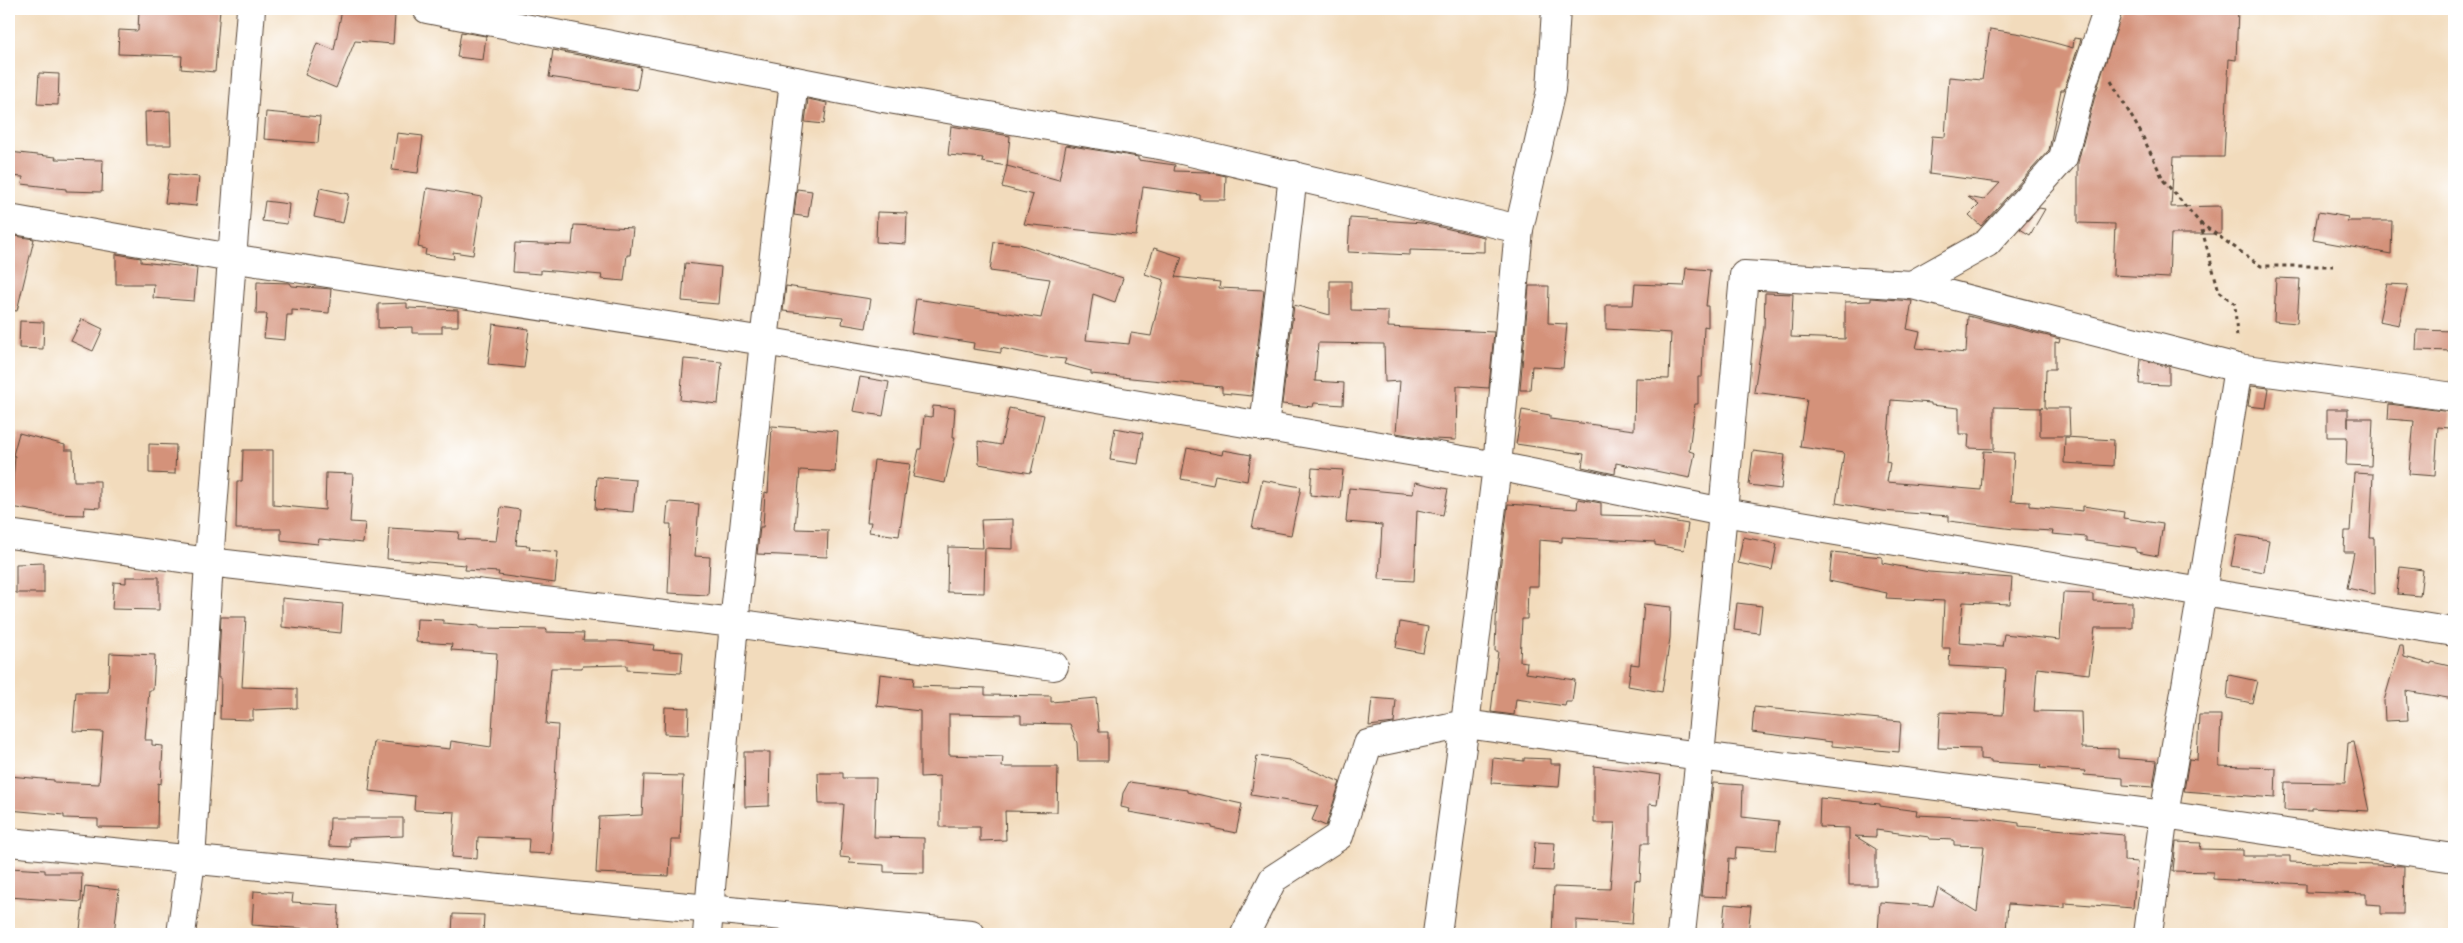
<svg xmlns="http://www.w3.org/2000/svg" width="2463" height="943" font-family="Mynerve,sans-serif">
	<rect width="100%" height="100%" fill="#fff"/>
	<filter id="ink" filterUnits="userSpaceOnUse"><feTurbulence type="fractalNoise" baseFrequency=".02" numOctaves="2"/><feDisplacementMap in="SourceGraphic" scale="10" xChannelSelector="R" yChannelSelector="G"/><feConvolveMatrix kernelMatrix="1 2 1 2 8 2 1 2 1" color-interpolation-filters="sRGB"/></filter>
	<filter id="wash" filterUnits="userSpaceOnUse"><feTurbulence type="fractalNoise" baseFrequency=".0096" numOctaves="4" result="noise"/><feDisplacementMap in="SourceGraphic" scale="20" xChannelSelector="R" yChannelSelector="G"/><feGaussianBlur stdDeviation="1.12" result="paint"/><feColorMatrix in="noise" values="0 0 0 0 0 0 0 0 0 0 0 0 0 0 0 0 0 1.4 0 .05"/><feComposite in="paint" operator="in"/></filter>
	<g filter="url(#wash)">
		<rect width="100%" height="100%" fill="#f2dbbc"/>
		<g id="blocks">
			<g fill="#d4927a">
				<polygon points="139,9 220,9 215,72 181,69 182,56 118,54 119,30 138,31"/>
				<polygon points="2123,9 2238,9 2236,60 2229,59 2224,157 2174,157 2171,207 2221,206 2221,234 2171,234 2169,278 2113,275 2115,224 2078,223 2078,162 2096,92"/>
				<polygon points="342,10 395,15 393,44 355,41 336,88 305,75 317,43 334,50"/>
				<polygon points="1990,29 2022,34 2073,48 2074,38 2081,39 2064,90 2061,90 2049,150 1981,226 1969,215 1979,205 1968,197 1984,200 2000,183 1929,174 1932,136 1945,137 1949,77 1982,80"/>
				<polygon points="461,32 486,36 483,60 457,57"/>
				<polygon points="553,50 641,67 637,90 549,77"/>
				<polygon points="39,73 59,74 58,105 37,104"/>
				<polygon points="808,99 827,103 824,124 805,122"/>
				<polygon points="170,111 171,145 146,145 145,112"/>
				<polygon points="266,112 320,117 318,143 264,139"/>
				<polygon points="951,126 1010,136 1007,166 982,162 983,158 948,155"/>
				<polygon points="397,133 423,136 418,173 392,170"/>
				<polygon points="1066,145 1138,157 1138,160 1175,165 1174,171 1208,172 1226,176 1225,200 1200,200 1200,195 1143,187 1136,236 1024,224 1033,195 1002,187 1007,166 1059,180"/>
				<polygon points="9,152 56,157 55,159 103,160 102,192 66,191 66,189 22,184 23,177 9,176"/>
				<polygon points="169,174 199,177 196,206 165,203"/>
				<polygon points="320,188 349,194 343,223 314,217"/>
				<polygon points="427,188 482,197 473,255 453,252 454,259 425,255 426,249 418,247"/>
				<polygon points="797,189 812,191 808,217 794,215"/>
				<polygon points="265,201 289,204 287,224 262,221"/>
				<polygon points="2039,208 2045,209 2030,235 2020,229"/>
				<polygon points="877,212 907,213 906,244 876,242"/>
				<polygon points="2318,212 2348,217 2347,221 2392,221 2391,254 2313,240"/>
				<polygon points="1350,218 1423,223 1484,237 1484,252 1410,250 1410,255 1348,252"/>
				<polygon points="574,225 633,228 630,255 627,255 624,281 601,279 602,275 541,270 541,274 513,272 515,243 572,245"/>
				<polygon points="9,235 34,239 17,311 9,310"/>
				<polygon points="994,242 1019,244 1123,278 1115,302 1093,294 1086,340 1129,344 1131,333 1151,336 1164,280 1145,274 1154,248 1182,257 1175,277 1220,282 1219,288 1264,290 1252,396 1222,393 1222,387 1091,374 1091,371 1064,364 1066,359 1044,357 1001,348 1001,353 973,349 974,343 911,333 916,299 1041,318 1050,279 990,271"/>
				<polygon points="116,254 141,258 141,262 197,268 194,301 153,298 154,284 116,284"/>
				<polygon points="685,263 721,267 718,304 682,301"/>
				<polygon points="1686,268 1710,270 1706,306 1708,306 1708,327 1704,326 1702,377 1698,377 1698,404 1695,404 1689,451 1695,453 1690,478 1616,463 1615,474 1582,467 1584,454 1516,444 1522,410 1550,415 1550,419 1634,430 1635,378 1669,379 1671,333 1606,329 1606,305 1633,305 1635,284 1684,286"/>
				<polygon points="2276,278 2300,279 2297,323 2274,321"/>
				<polygon points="1330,281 1351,281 1351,310 1388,311 1388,327 1494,332 1489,388 1457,386 1456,440 1432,439 1396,433 1400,381 1385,382 1384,344 1318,343 1315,381 1344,383 1343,405 1314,403 1313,407 1282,404 1294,305 1330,315"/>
				<polygon points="257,282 290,283 292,286 331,289 329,313 292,310 292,315 287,315 285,340 264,338 267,314 256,314"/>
				<polygon points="2387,284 2408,285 2399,325 2379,321"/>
				<polygon points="786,286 871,299 866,328 842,324 843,317 783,311"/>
				<polygon points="1529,286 1549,286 1548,323 1567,324 1563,368 1532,366 1530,390 1520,390"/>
				<polygon points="1765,293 1793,294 1791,337 1845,339 1845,302 1871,301 1871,298 1912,301 1907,329 1920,332 1916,348 1966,353 1968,316 2060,339 2059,343 2055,342 2055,369 2046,369 2045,408 2069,408 2070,436 2040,436 2040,408 2043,408 1994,407 1994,449 1968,448 1969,434 1959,434 1959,408 1931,405 1931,403 1891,400 1886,462 1890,463 1887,482 1981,490 1984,451 2014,453 2011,501 2030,502 2030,506 2083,511 2083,506 2124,512 2123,518 2163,524 2158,556 2136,552 2136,548 2086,541 2086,537 2052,534 2053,531 2014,529 1949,521 1949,516 1882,511 1836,503 1844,453 1800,447 1807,399 1754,392 1764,328"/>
				<polygon points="407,303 407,308 458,310 458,326 442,326 442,333 412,333 412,327 378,328 378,304"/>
				<polygon points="82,319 103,329 93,351 71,341"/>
				<polygon points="20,321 44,322 43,349 19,348"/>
				<polygon points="493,324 529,329 524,368 488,364"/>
				<polygon points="2417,330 2454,331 2454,351 2416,350"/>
				<polygon points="684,359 722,362 718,404 680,400"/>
				<polygon points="2141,359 2169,367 2169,385 2139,384"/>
				<polygon points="860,377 889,382 883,416 853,411"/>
				<polygon points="2251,386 2269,388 2266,408 2248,406"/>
				<polygon points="2389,404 2451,412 2449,428 2438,427 2435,476 2409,474 2414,421 2388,419"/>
				<polygon points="933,406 955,408 953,437 955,437 945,483 913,477 919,449 921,449 924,416 932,417"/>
				<polygon points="1009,408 1044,415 1031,473 979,464 978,441 1001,445"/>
				<polygon points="2327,409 2348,409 2348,427 2348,418 2373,418 2371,466 2346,465 2347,437 2327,437"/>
				<polygon points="772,426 838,431 835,472 800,470 795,529 828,530 827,557 757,554 760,527 763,527 765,492 768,493"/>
				<polygon points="1115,428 1143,433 1138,464 1110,460"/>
				<polygon points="19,433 65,445 65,450 73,450 74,481 100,481 100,508 85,507 84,515 55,514 11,507 15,456 13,455"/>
				<polygon points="2065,437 2114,440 2113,466 2064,463"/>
				<polygon points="149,444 176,445 175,474 149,473"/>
				<polygon points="1187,448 1222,455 1223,450 1251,455 1247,481 1215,475 1213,485 1181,479"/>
				<polygon points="243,450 273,450 273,505 325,510 326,473 353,474 350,522 365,523 363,543 319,539 318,544 281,540 281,529 236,529 237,481 242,481"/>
				<polygon points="1753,451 1785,455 1781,489 1749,485"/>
				<polygon points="874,460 910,464 899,536 869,532 871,522 867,522"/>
				<polygon points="1312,468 1343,470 1340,498 1310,495"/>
				<polygon points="2354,473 2373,474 2370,538 2374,538 2375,594 2347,588 2354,552 2344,552 2345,531 2350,531"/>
				<polygon points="597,477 636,480 633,512 595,509"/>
				<polygon points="1262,480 1301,487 1291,535 1252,528"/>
				<polygon points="1415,482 1448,489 1443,515 1417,510 1414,581 1379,579 1382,525 1346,522 1349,488 1413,494"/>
				<polygon points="1578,499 1601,503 1601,515 1641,516 1688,524 1684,550 1655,545 1655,542 1562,537 1562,542 1539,540 1538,586 1528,586 1527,619 1522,619 1520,661 1527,662 1526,673 1575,680 1572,702 1566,702 1565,706 1516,699 1514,715 1491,712 1498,651 1495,651 1497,595 1508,504 1577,509"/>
				<polygon points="668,502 699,504 695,556 710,557 708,595 668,593 671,524 666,524"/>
				<polygon points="501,507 520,510 516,545 530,546 529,549 558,552 555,583 498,575 499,572 465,570 466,565 387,559 389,528 459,532 458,539 496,541"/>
				<polygon points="1013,519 1013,549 985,548 984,593 947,592 948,547 983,548 981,520"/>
				<polygon points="2237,535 2269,540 2264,572 2231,566"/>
				<polygon points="1743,537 1777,544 1772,570 1738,563"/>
				<polygon points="1832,552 1882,557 1882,563 1929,572 2012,578 2010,604 1963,602 1959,643 2002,646 2004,634 2060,640 2063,593 2093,594 2093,601 2132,602 2132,628 2095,628 2089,674 2037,668 2034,711 2081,712 2082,748 2118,749 2118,758 2157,761 2153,787 2123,785 2123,778 2084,775 2085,771 2040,768 2041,765 1991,762 1991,760 1980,759 1980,749 1938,748 1940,712 2003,715 2006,669 1949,666 1950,648 1942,648 1944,601 1886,598 1887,593 1829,581"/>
				<polygon points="44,563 44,593 16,593 16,564"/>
				<polygon points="2400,567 2423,570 2420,596 2397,594"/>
				<polygon points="126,577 159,577 159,610 112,609 114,582 126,583"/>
				<polygon points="282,598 343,604 341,633 282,627"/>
				<polygon points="1737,603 1762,606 1759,633 1734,630"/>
				<polygon points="1644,604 1671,607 1670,638 1662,692 1628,686 1631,664 1639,665"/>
				<polygon points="221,617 246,617 242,687 297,689 297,708 253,710 253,720 220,719 221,678 218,678"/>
				<polygon points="417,619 443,620 443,623 479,626 479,628 547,629 546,632 584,633 583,641 617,641 654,645 653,650 683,652 681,673 627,670 627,665 582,666 582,668 551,668 546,724 558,725 551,854 528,853 529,839 478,837 477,859 452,857 455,812 414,810 415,796 369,791 374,741 450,749 451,741 491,747 497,653 451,650 452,644 416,642"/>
				<polygon points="1400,622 1428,627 1423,653 1396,648"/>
				<polygon points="2400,645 2403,645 2404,657 2431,664 2432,662 2454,667 2454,699 2406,691 2408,720 2385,721 2384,701"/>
				<polygon points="110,653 155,655 153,690 149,690 145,740 152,740 152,745 163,746 161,784 158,783 157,828 98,827 98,819 64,818 64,815 9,810 9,776 54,780 54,782 99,784 103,732 73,731 76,692 108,692"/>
				<polygon points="880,674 914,678 913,686 985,688 985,695 1051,696 1051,702 1096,698 1099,732 1108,732 1108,761 1078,761 1077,743 1070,724 1021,723 1021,715 949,714 949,755 1003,757 1002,767 1058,767 1057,812 1005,811 1006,840 980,841 980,827 940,827 940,776 920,777 920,711 877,706"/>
				<polygon points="2229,675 2257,681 2252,703 2227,698"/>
				<polygon points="1372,698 1396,700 1394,723 1369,726"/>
				<polygon points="665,707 689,708 688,735 664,734"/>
				<polygon points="1754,707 1901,721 1899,752 1832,746 1832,742 1752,732"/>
				<polygon points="2199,715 2221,715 2219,766 2276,768 2275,798 2184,791 2189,759 2197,760"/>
				<polygon points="2354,742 2369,811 2312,808 2312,811 2284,810 2285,782 2345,783 2348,743"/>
				<polygon points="744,752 770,752 769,806 745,807"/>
				<polygon points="1257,756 1289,760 1340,782 1326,826 1312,820 1318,806 1251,795"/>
				<polygon points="1493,758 1524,761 1524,758 1551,759 1551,764 1561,764 1559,787 1491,783"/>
				<polygon points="1594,766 1661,775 1657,805 1649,804 1649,843 1642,843 1640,881 1635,880 1632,924 1576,920 1576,934 1552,934 1554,887 1610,889 1615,823 1594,823"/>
				<polygon points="818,773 843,773 843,778 876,778 874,837 924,838 924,873 884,872 884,865 849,863 850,858 840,857 844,804 819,804"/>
				<polygon points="644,775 683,776 680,840 671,840 669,876 596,873 599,817 642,815"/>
				<polygon points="1129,782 1187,790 1187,792 1242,804 1236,833 1212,828 1212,826 1129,812 1130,809 1121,807 1123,793"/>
				<polygon points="1713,783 1743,785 1742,817 1779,821 1776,850 1736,847 1735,859 1729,858 1727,897 1701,896"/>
				<polygon points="1820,798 1880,804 1880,806 1917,811 1916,815 1983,818 2019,823 2019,826 2124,835 2124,861 2137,862 2133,908 2065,903 2065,908 2008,904 2006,931 2011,934 1878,932 1880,902 1933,906 1938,888 1977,912 1984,846 1954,845 1954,840 1929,839 1929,837 1876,830 1876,837 1855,836 1876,849 1876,885 1849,885 1849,828 1819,827"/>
				<polygon points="330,818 403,818 403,836 349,838 349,847 329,846"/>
				<polygon points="1535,842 1555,843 1553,871 1533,870"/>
				<polygon points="2176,842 2201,843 2200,849 2243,850 2243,856 2290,856 2290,862 2404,866 2403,914 2381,914 2381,905 2366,904 2366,894 2306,892 2306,884 2213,879 2213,872 2173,871"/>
				<polygon points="9,868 45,870 45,873 82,873 81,902 9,897"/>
				<polygon points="85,886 119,890 114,934 80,930"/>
				<polygon points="254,891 293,894 292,902 339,905 337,934 308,934 308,929 252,925"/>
				<polygon points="1725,904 1751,906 1748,934 1722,934"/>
				<polygon points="453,914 484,915 483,934 452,934"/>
			</g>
		</g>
	</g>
	<g filter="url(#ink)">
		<use href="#blocks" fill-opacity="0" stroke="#564536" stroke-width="1"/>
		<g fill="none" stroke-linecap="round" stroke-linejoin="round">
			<defs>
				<g id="minor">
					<polyline points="427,9 883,98 1165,146 1519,229 1497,466 1723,512 1700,756 2164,815 2148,934"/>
					<polyline points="794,81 764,341 1497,466 1465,724 1368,744 1339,836 1273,879 1245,934"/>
					<polyline points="9,219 231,258 764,341 734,623 1054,666"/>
					<polyline points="1519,229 1551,90 1556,9"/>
					<polyline points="1912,285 1987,243 2063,158 2081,88 2108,9"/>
					<polyline points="2238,368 1912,285 1744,275 1723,512 2202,592 2164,815 2454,858"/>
					<polyline points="2454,397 2238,368 2202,592 2454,632"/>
					<polyline points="1264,427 1293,175"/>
					<polyline points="9,534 209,562 251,9"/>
					<polyline points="9,842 971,934"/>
					<polyline points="181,934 191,861 209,562 734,623 707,934"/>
					<polyline points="1437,934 1465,724 1700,756 1681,934"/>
				</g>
			</defs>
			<use href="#minor" stroke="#564536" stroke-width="30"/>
			<g stroke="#564536" stroke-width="3" stroke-dasharray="4 4" stroke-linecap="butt">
				<polyline points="2111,81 2141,133 2164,181 2200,223 2219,291 2235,304 2237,340"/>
				<polyline points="2200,223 2261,266 2333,266"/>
			</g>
			<use href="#minor" stroke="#fff" stroke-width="28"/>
		</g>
	</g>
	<rect width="2463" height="943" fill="none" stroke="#fff" stroke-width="30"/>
</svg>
